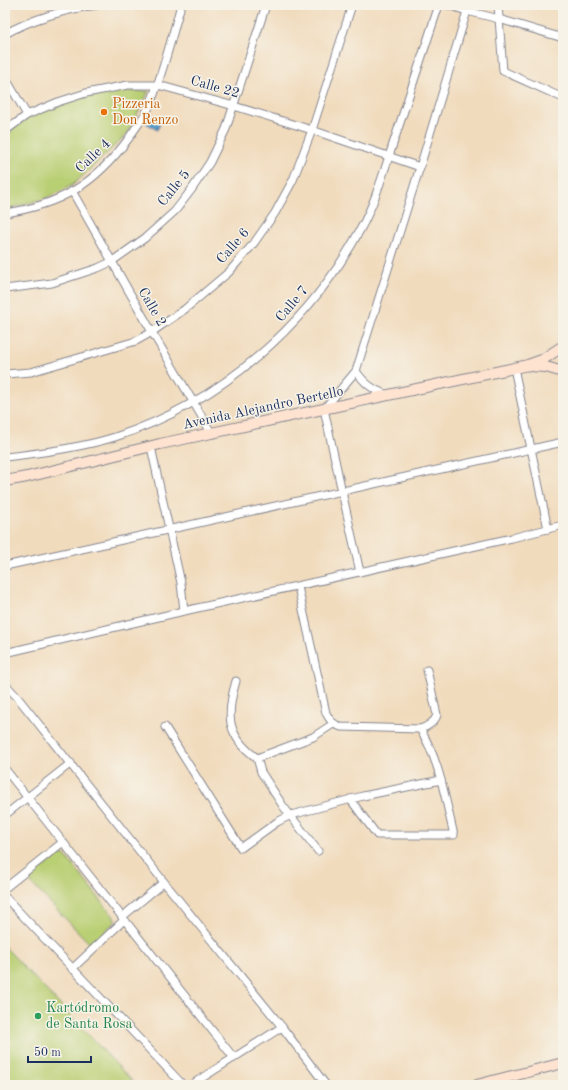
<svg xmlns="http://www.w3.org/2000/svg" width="568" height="1090" font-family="'Old Standard TT',serif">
	<defs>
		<pattern id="water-rules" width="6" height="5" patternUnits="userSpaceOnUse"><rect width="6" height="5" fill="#5ca2d1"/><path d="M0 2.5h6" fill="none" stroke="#4b84ad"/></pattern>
	</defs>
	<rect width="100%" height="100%" fill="#f7f3e8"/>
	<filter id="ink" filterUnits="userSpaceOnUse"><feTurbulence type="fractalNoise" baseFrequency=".025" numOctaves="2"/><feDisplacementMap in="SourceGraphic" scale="8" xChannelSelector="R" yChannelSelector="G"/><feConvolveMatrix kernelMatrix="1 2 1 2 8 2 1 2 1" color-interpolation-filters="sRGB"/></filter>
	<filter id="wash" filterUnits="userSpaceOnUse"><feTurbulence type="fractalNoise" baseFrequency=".012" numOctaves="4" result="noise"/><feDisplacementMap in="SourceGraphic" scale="16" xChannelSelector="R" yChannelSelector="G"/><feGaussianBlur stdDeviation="0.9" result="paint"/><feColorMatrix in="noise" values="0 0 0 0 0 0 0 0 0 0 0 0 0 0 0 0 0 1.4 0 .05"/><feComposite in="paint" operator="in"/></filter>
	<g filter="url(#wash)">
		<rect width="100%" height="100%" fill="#f1dbbd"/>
		<g fill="#b9cf73" stroke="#6a7f68">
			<polygon points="123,91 149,91 127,134 73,185 50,197 11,208 5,208 5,138 15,127 31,115 68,101 91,96"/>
			<polygon points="64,854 115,918 115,922 91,945 27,879 60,855"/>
			<polygon points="5,947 136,1085 5,1085"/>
		</g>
		<polygon fill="url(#water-rules)" stroke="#3c6898" points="149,118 160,124 157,130 146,123"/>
	</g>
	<g filter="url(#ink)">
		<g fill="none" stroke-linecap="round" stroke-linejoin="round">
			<defs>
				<g id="street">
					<polyline points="448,5 467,11 499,19 563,38"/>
					<polyline points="498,5 503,71 563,98"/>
					<path d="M5,34c26,-15 62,-25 92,-29"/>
					<polyline points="5,77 27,115"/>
					<polyline points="5,131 27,115 58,102 86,93 128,85 158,85 234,106 312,130 420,167"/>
					<polyline points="72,191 152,332 212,434"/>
					<path d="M5,213c56,-8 91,-30 124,-75 6,-10 15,-20 20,-31 14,-33 22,-68 32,-102"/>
					<polyline points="5,289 52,283 98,268 111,262 145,238 175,211 192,189 210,162 226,129 266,5"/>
					<polyline points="514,368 548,529"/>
					<path d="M356,371c9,13 16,18 31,24"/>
					<polyline points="5,374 31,372 136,341 152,332 185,309 229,272 254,243 275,213 293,180 312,130 352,5"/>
					<polyline points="151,447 181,583 184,611"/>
					<path d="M5,457c37,-4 75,-9 110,-20 105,-34 193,-111 245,-207 15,-27 24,-59 34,-89 15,-45 30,-91 45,-136"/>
					<polyline points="5,566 563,442"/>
					<polyline points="360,572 342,492 324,409 356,371 420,167 467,11"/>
					<path d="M298,587l28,126c4,8 7,11 15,14l79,2c20,32 25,70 34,106h-77l-27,-36"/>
					<polyline points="5,653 184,611 512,538 563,525"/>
					<path d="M236,681c-10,34 -10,55 21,77l4,14 22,34 35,45"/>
					<polyline points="5,684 18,698 164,882 282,1027 326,1085"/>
					<polyline points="165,727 241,848 277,822 291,815 363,796 441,780"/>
					<path d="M420,729c7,-2 15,-7 17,-14l-10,-45"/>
					<polyline points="257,758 313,737 333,724"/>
					<polyline points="5,769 234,1058"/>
					<polyline points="5,815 71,763"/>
					<polyline points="5,888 63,842"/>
					<polyline points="5,897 183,1085"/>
					<polyline points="122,917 164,882"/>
					<polyline points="72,969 124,920"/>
					<polyline points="191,1085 282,1027"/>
				</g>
				<g id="secondary">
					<polyline points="530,366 546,367 563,372"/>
					<polyline points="5,481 27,477 160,444 528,365 542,360 563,346"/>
					<polyline points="477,1085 563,1063"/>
				</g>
			</defs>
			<use href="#street" stroke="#86858e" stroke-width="9"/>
			<use href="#secondary" stroke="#86858e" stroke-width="12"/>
			<use href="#street" stroke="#fff" stroke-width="7"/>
			<use href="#secondary" stroke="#fee3d1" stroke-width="10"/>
		</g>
	</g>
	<circle fill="#e8710a" stroke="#f7f3e8" stroke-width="1.5" cx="104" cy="112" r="4"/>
	<circle fill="#2e9e5b" stroke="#f7f3e8" stroke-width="1.5" cx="38" cy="1016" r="4"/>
	<g text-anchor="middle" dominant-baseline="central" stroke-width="3" stroke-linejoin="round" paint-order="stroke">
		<g font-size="14" fill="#1b2f5e" stroke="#f7f3e8">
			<text transform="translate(215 87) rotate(16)">Calle 22</text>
			<text transform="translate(93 156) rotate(-44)">Calle 4</text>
			<text transform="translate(174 188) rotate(-51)">Calle 5</text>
			<text transform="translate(233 246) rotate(-49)">Calle 6</text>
			<text transform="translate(292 304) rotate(-50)">Calle 7</text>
			<text transform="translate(152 307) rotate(60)">Calle 2</text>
			<text transform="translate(263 408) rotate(-12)">Avenida Alejandro Bertello</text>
		</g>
		<g font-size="14" fill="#c56008" stroke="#f7f3e8" text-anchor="start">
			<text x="112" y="104">Pizzeria<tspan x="112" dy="16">Don Renzo</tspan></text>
		</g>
		<g font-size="14" fill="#27864d" stroke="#f7f3e8" text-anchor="start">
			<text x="46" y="1008">Kartódromo<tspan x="46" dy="16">de Santa Rosa</tspan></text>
		</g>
	</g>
	<rect width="568" height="1090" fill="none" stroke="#f7f3e8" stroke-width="20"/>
	<path d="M28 1056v6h63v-6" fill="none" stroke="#1b2f5e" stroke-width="2"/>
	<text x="34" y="1056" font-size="12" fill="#1b2f5e" stroke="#f7f3e8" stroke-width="3" paint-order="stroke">50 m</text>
</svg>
